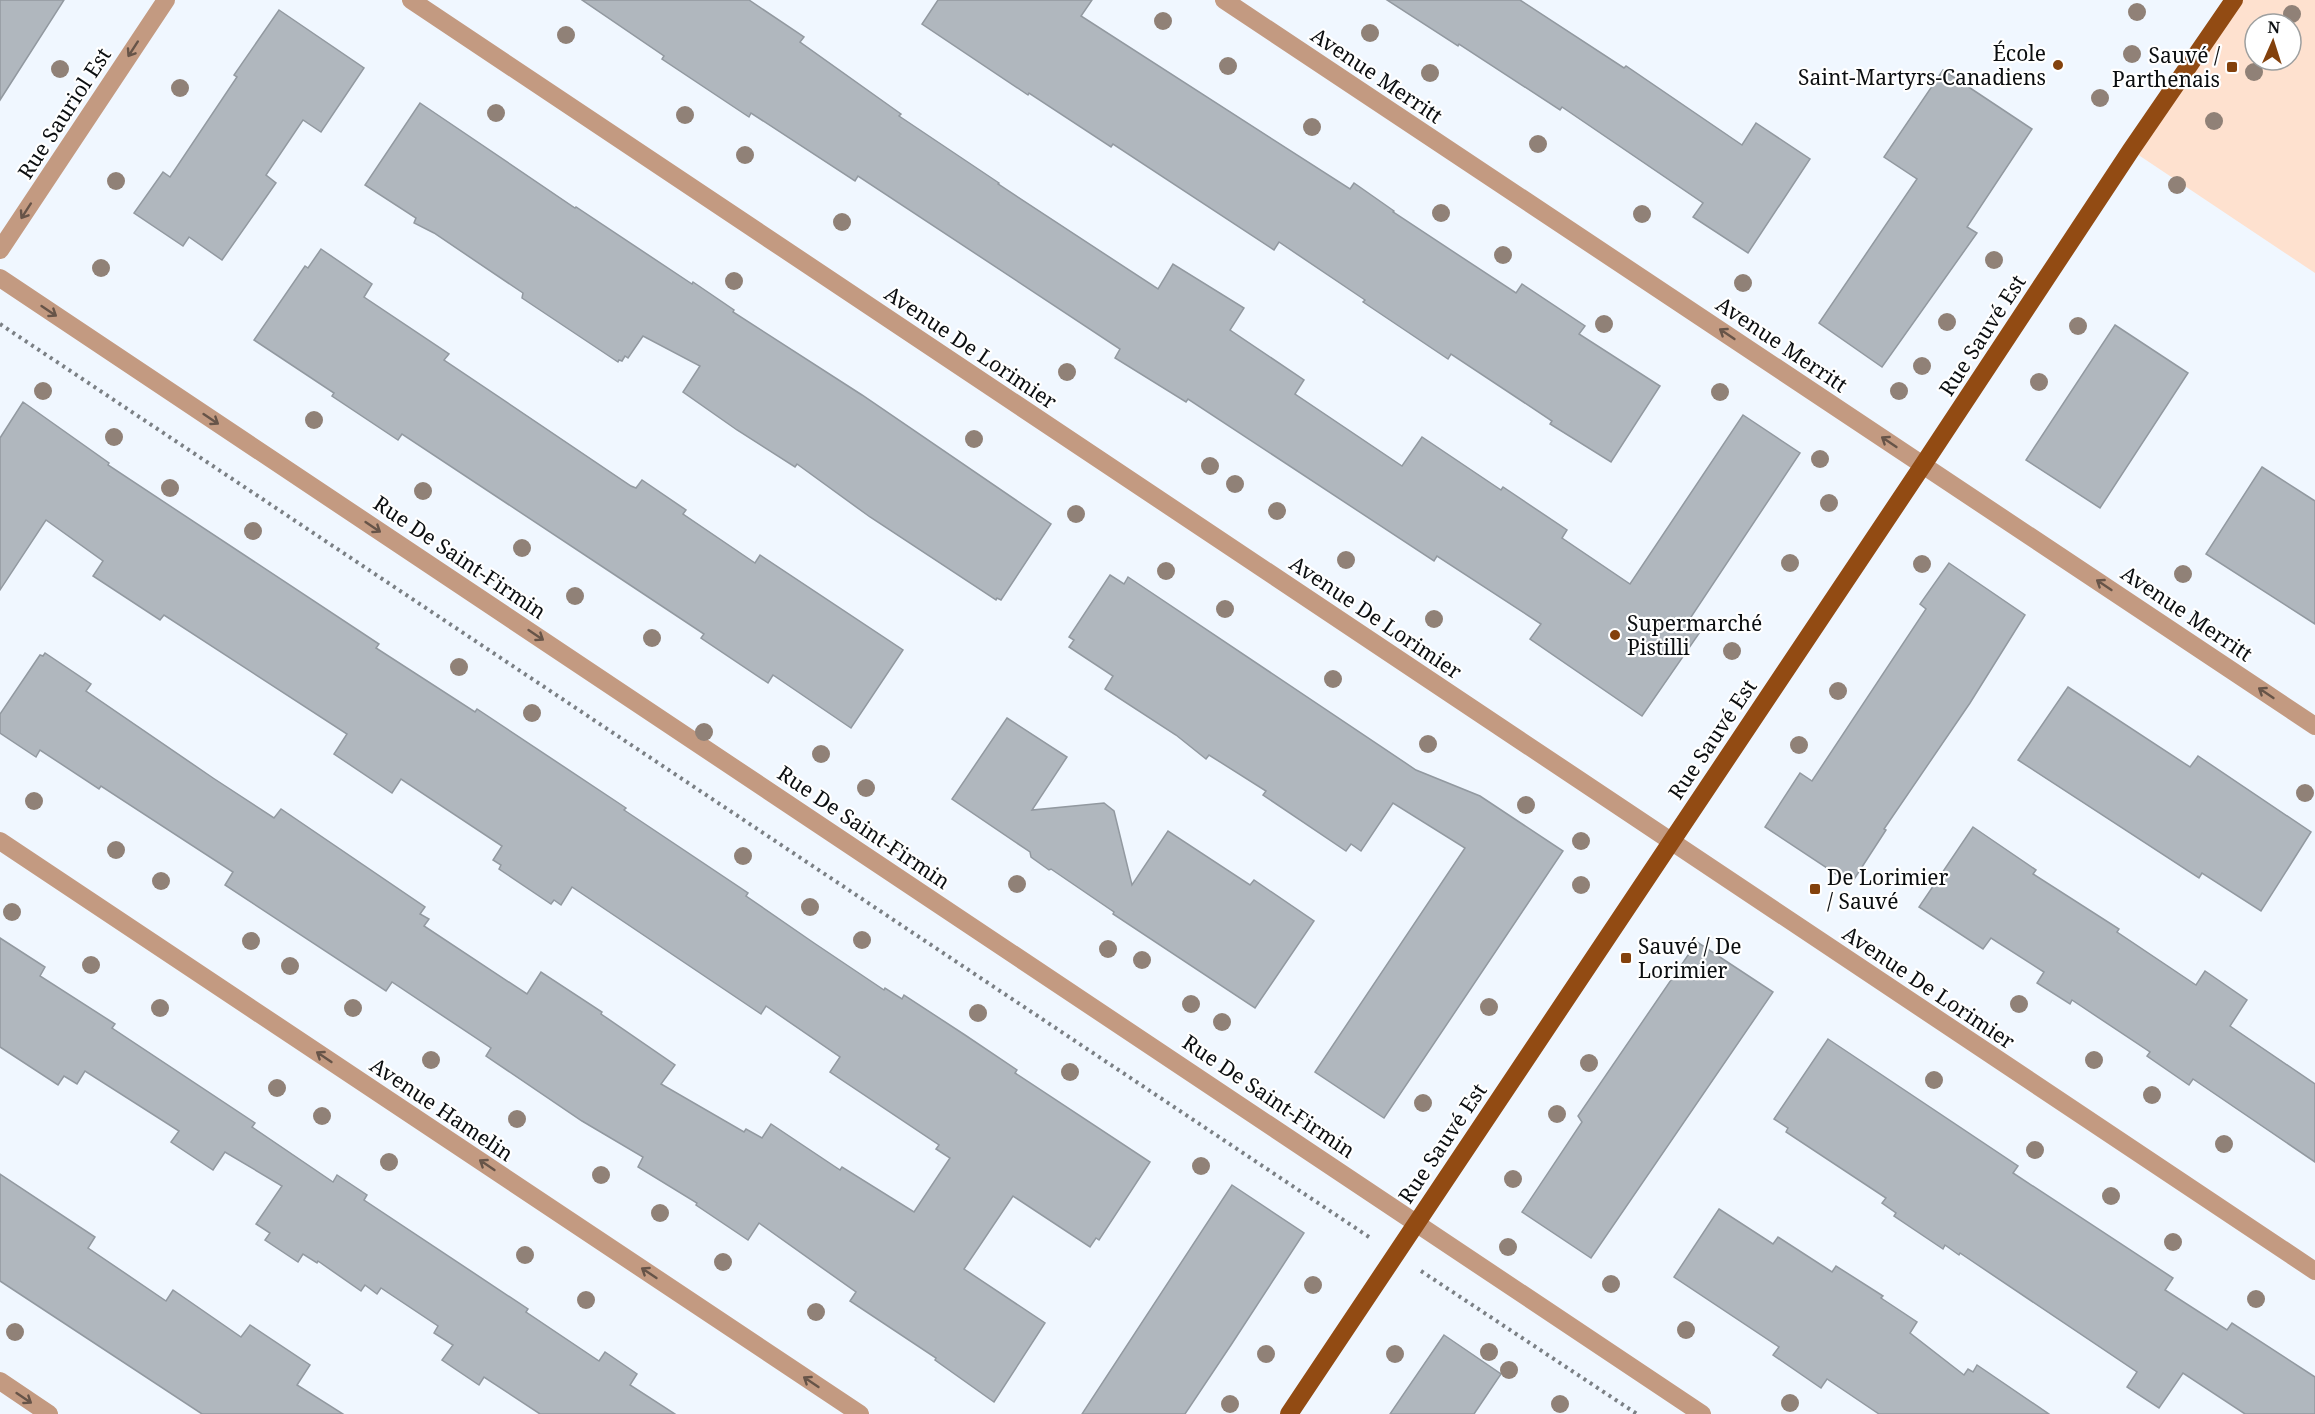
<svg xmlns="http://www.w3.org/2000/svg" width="2315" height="1414" font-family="'Noto Serif',serif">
	<rect width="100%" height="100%" fill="#f0f7ff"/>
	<path fill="#fee1cf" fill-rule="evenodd" d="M2232,0h83v273l-184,-123zM2255,24h36v36h-36z"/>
	<g fill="#b0b7be" stroke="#9299a0" stroke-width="1.5">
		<polygon points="0,0 64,0 0,100"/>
		<polygon points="582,0 749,0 804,37 800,42 901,114 899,116 999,183 998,184 1158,289 1173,264 1244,308 1230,330 1304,380 1295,394 1402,466 1422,437 1501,490 1503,487 1567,530 1562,538 1630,584 1743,415 1800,453 1687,623 1700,632 1642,716 1530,639 1541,624 1437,556 1434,561 1188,399 1186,402 1115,358 1120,349 858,176 855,181 751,113 749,117 662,59 664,56"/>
		<polygon points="938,0 1092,0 1081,16 1350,189 1354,183 1394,211 1393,212 1516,293 1522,284 1585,326 1579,334 1660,386 1611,462 1550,424 1552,421 1451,354 1448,359 1363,302 1365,300 1279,242 1274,250 1113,144 1111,147 1029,93 1028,95 922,24"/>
		<polygon points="1387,0 1520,0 1624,68 1626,66 1742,145 1756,123 1810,159 1748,253 1693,217 1703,203 1562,107 1560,110 1459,44 1458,46"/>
		<polygon points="279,10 364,68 321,132 303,120 266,175 276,183 222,260 189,237 183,246 134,213 163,172 170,177 237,77 234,75"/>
		<polygon points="1943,70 2032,129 1967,227 1977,233 1882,367 1819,323 1917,179 1884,157"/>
		<polygon points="420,103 575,208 576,207 692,284 693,282 734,310 733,312 862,395 1051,524 1001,600 997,598 996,600 870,517 797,464 795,467 737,430 683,392 700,366 643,336 628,358 625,356 622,361 619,360 618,362 522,298 523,293 434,233 414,223 416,218 365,185"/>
		<polygon points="321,249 372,284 364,297 449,354 444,360 631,486 636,488 642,480 686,510 683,514 755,563 760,555 903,650 851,728 773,675 768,683 701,638 704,634 612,573 402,434 398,440 332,396 334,393 254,340 305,266 308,268"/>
		<polygon points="2115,325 2188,373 2100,508 2026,460"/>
		<polygon points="23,402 109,463 108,465 379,644 376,648 475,712 477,709 626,808 624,810 748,893 746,896 814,943 884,990 885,988 902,999 904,995 965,1035 1017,1070 1015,1073 1150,1162 1099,1240 1096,1238 1090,1247 1013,1196 964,1269 1045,1323 994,1402 935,1360 936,1358 850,1301 856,1292 759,1223 748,1240 696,1205 697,1203 638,1167 643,1157 582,1121 486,1056 491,1048 392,982 386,991 225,885 233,872 101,786 99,789 40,750 36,757 0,733 0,714 40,655 43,656 45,653 91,684 86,691 213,778 274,818 281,809 425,907 420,914 429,919 424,926 527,994 541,972 602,1012 601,1014 675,1065 661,1084 744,1132 746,1129 762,1138 771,1124 840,1170 842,1167 914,1212 950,1158 936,1149 939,1145 830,1072 840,1057 766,1006 761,1014 572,887 561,905 554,900 551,904 499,869 501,865 493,860 502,846 401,779 392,793 334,754 347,734 164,615 160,620 93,576 103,561 46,520 0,590 0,438"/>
		<polygon points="2262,467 2315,501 2315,624 2206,554"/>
		<polygon points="1949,563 2025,615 1970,703 1884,829 1886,830 1851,884 1765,827 1800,773 1812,781 1926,609 1920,604"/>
		<polygon points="1110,575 1124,584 1128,577 1416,770 1480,796 1563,851 1384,1118 1315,1072 1465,848 1393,803 1361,851 1351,844 1346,851 1263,795 1266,791 1209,755 1206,759 1176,735 1105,689 1113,676 1069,647 1074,640 1069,637"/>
		<polygon points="2068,687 2190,767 2198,756 2311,832 2261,911 2202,873 2199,878 2018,760"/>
		<polygon points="1007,718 1067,757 1032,810 1104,803 1114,811 1132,885 1168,831 1250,885 1254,880 1314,921 1255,1008 1113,914 1114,912 1051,869 1049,870 1031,857 1030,852 952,799"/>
		<polygon points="1973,827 2036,870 2033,874 2119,929 2117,932 2196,985 2205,971 2247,1000 2230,1026 2315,1084 2315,1162 2193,1079 2189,1085 2147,1056 2150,1052 2072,1000 2070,1004 2037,983 2044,972 1991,938 1983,949 1919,907"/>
		<polygon points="0,938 45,967 40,976 115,1024 112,1028 255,1123 252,1127 333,1182 337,1175 367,1195 364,1200 528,1309 526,1312 599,1361 605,1352 637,1374 630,1385 675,1414 540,1414 484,1377 479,1385 442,1360 453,1345 434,1333 438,1326 381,1288 377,1294 365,1285 361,1291 318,1261 317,1263 303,1254 298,1262 265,1240 270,1233 256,1224 282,1186 225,1152 213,1170 171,1142 179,1131 85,1071 77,1084 64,1076 58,1085 0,1047"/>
		<polygon points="1697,942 1773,992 1591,1258 1522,1212 1582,1122 1578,1116"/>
		<polygon points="1828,1039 2018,1166 2013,1173 2173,1278 2165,1290 2227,1330 2232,1323 2315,1377 2315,1414 2245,1414 2183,1373 2159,1408 2127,1387 2137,1372 1960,1253 1959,1255 1945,1245 1943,1249 1894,1216 1896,1213 1882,1203 1886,1198 1786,1132 1788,1128 1774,1119"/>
		<polygon points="0,1174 95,1237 88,1248 166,1301 173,1290 241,1337 250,1325 310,1365 297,1385 343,1414 202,1414 0,1281"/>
		<polygon points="1232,1185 1304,1233 1231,1345 1185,1414 1082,1414"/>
		<polygon points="1719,1209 1773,1244 1778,1237 1832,1272 1836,1266 1883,1296 1881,1298 1917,1322 1910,1333 1964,1375 1968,1369 1973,1372 1977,1365 2049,1414 1879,1414 1827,1379 1821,1388 1773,1355 1779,1347 1674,1277"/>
		<polygon points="1444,1335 1501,1374 1474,1414 1390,1414"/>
	</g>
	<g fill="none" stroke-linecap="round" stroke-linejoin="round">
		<g stroke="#7b8085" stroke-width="4" stroke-dasharray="3 4.5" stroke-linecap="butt">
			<polyline points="0,324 1369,1237"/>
			<polyline points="1421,1271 1637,1414"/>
		</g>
		<g stroke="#c39a81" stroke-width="18">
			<polyline points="411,0 2315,1271"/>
			<polyline points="1224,0 2315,726"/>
			<polyline points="0,250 166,0"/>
			<polyline points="0,278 1702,1414"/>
			<polyline points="0,841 860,1414"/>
			<polyline points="0,1381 49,1414"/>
		</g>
		<polyline stroke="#924b13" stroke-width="18" points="1289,1414 1923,465 2131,150 2234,0"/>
	</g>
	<g fill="#908177">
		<circle cx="2137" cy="12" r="9"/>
		<circle cx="2292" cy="14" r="9"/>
		<circle cx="1163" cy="21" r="9"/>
		<circle cx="1370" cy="33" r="9"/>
		<circle cx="566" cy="35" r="9"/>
		<circle cx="2132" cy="54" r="9"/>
		<circle cx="1228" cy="66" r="9"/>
		<circle cx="60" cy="69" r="9"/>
		<circle cx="2254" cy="72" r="9"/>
		<circle cx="1430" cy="73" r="9"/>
		<circle cx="180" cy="88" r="9"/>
		<circle cx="2100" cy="98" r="9"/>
		<circle cx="496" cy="113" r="9"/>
		<circle cx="685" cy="115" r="9"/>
		<circle cx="2214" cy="121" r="9"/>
		<circle cx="1312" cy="127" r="9"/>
		<circle cx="1538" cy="144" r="9"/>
		<circle cx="745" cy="155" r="9"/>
		<circle cx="116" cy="181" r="9"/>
		<circle cx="2177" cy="185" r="9"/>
		<circle cx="1441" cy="213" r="9"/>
		<circle cx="1642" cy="214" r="9"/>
		<circle cx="842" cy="222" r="9"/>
		<circle cx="1503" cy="255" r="9"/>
		<circle cx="1994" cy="260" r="9"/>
		<circle cx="101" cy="268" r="9"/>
		<circle cx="734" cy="281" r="9"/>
		<circle cx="1743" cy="283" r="9"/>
		<circle cx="1947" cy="322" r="9"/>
		<circle cx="1604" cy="324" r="9"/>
		<circle cx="2078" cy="326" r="9"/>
		<circle cx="1922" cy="366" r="9"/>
		<circle cx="1067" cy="372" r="9"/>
		<circle cx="2039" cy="382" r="9"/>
		<circle cx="43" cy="391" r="9"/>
		<circle cx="1899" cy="391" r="9"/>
		<circle cx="1720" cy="392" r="9"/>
		<circle cx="314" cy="420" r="9"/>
		<circle cx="114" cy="437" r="9"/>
		<circle cx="974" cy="439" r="9"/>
		<circle cx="1820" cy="459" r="9"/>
		<circle cx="1210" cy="466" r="9"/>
		<circle cx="1235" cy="484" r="9"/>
		<circle cx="170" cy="488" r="9"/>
		<circle cx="423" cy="491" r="9"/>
		<circle cx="1829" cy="503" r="9"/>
		<circle cx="1277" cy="511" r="9"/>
		<circle cx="1076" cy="514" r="9"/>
		<circle cx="253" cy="531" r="9"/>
		<circle cx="522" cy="548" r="9"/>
		<circle cx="1346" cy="560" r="9"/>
		<circle cx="1790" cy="563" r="9"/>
		<circle cx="1922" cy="564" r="9"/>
		<circle cx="1166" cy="571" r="9"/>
		<circle cx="2183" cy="574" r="9"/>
		<circle cx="575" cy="596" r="9"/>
		<circle cx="1225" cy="609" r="9"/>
		<circle cx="1434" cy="619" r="9"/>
		<circle cx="652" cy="638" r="9"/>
		<circle cx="1732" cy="651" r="9"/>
		<circle cx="459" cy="667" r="9"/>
		<circle cx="1333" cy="679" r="9"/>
		<circle cx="1838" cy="691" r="9"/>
		<circle cx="532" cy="713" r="9"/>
		<circle cx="704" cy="732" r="9"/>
		<circle cx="1428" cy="744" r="9"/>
		<circle cx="1799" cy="745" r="9"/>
		<circle cx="821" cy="754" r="9"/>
		<circle cx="866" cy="788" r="9"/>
		<circle cx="2305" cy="793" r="9"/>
		<circle cx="34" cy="801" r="9"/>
		<circle cx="1526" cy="805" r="9"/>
		<circle cx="1581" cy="841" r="9"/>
		<circle cx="116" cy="850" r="9"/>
		<circle cx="743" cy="856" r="9"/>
		<circle cx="161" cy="881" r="9"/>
		<circle cx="1017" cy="884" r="9"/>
		<circle cx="1581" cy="885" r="9"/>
		<circle cx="810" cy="907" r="9"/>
		<circle cx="12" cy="912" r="9"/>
		<circle cx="862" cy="940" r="9"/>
		<circle cx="251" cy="941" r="9"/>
		<circle cx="1108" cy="949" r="9"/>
		<circle cx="1142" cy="960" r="9"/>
		<circle cx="91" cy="965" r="9"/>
		<circle cx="290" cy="966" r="9"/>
		<circle cx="1191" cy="1004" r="9"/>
		<circle cx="2019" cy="1004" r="9"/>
		<circle cx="1489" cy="1007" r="9"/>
		<circle cx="160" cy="1008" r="9"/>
		<circle cx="353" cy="1008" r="9"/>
		<circle cx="978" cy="1013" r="9"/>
		<circle cx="1222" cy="1022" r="9"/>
		<circle cx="431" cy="1060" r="9"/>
		<circle cx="2094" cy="1060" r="9"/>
		<circle cx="1589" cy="1063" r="9"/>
		<circle cx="1070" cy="1072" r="9"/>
		<circle cx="1934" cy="1080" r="9"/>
		<circle cx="277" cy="1088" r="9"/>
		<circle cx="2152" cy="1095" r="9"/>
		<circle cx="1423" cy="1103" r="9"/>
		<circle cx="1557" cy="1114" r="9"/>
		<circle cx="322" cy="1116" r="9"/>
		<circle cx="517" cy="1119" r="9"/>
		<circle cx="2224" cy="1144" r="9"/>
		<circle cx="2035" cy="1150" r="9"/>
		<circle cx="389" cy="1162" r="9"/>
		<circle cx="1201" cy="1166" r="9"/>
		<circle cx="601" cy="1175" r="9"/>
		<circle cx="1513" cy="1179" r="9"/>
		<circle cx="2111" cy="1196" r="9"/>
		<circle cx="660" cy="1213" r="9"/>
		<circle cx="2173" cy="1242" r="9"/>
		<circle cx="1508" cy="1247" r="9"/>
		<circle cx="525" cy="1255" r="9"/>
		<circle cx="723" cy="1262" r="9"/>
		<circle cx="1611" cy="1284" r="9"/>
		<circle cx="1313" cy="1285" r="9"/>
		<circle cx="2256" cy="1299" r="9"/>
		<circle cx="586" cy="1300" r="9"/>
		<circle cx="816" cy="1312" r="9"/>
		<circle cx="1686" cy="1330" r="9"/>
		<circle cx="15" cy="1332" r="9"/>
		<circle cx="1489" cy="1352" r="9"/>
		<circle cx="1266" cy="1354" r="9"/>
		<circle cx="1395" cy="1354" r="9"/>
		<circle cx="1509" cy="1370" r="9"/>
		<circle cx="1790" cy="1403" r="9"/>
		<circle cx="1230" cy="1404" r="9"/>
		<circle cx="1560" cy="1404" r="9"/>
	</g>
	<defs><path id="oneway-shaft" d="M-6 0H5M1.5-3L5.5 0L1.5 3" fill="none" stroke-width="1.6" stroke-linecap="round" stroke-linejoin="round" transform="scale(1.5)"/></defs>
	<g stroke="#675448">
		<use href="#oneway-shaft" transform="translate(133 49) rotate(123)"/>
		<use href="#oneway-shaft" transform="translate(26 211) rotate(123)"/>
		<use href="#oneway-shaft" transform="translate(49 311) rotate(34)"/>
		<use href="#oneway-shaft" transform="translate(1727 334) rotate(-146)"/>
		<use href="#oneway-shaft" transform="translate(211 419) rotate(34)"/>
		<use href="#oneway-shaft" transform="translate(1889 442) rotate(-146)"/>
		<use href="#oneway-shaft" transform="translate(373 527) rotate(34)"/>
		<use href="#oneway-shaft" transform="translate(2104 585) rotate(-146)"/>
		<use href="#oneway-shaft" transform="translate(536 635) rotate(34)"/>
		<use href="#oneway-shaft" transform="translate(2266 693) rotate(-146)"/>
		<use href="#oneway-shaft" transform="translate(324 1057) rotate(-146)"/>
		<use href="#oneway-shaft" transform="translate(487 1165) rotate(-146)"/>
		<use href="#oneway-shaft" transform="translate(649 1273) rotate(-146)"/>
		<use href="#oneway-shaft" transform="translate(811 1382) rotate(-146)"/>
		<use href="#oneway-shaft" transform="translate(24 1398) rotate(34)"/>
	</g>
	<g fill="#83410c" stroke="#fff" stroke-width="2">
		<circle cx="2058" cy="65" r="6"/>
		<rect x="2226" y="61" width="12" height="12" rx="3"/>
		<circle cx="1615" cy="635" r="6"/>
		<rect x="1809" y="883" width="12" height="12" rx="3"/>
		<rect x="1620" y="952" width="12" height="12" rx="3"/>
	</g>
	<g text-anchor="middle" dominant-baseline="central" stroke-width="4.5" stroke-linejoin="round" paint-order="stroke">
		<g font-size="21" fill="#0b0e10" stroke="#fff" text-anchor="start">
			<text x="2046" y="53" text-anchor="end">École<tspan x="2046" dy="24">Saint-Martyrs-Canadiens</tspan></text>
			<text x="2220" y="55" text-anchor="end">Sauvé /<tspan x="2220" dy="24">Parthenais</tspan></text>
			<text x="1627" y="623">Supermarché<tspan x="1627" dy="24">Pistilli</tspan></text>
			<text x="1827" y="877">De Lorimier<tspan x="1827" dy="24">/ Sauvé</tspan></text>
			<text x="1638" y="946">Sauvé / De<tspan x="1638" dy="24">Lorimier</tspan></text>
		</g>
		<g font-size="21" fill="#0b0e10" stroke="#fff">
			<text transform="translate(1377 75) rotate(34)">Avenue Merritt</text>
			<text transform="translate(64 113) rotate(-57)">Rue Sauriol Est</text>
			<text transform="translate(1982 335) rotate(-57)">Rue Sauvé Est</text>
			<text transform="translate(1782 344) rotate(34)">Avenue Merritt</text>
			<text transform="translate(971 347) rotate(34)">Avenue De Lorimier</text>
			<text transform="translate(460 557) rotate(34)">Rue De Saint-Firmin</text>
			<text transform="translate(2187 613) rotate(34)">Avenue Merritt</text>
			<text transform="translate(1376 617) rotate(34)">Avenue De Lorimier</text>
			<text transform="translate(1712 739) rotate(-56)">Rue Sauvé Est</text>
			<text transform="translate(864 827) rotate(34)">Rue De Saint-Firmin</text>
			<text transform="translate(1929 987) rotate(34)">Avenue De Lorimier</text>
			<text transform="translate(1269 1096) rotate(34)">Rue De Saint-Firmin</text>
			<text transform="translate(442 1109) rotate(34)">Avenue Hamelin</text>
			<text transform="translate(1442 1143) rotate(-56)">Rue Sauvé Est</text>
		</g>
	</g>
	<g transform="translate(2273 42) rotate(3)"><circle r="28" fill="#ffffff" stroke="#9d9f9f" stroke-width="1.5"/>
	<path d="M0-4.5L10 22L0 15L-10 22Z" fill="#83410c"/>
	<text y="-9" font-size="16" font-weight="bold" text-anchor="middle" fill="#0b0e10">N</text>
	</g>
</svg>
